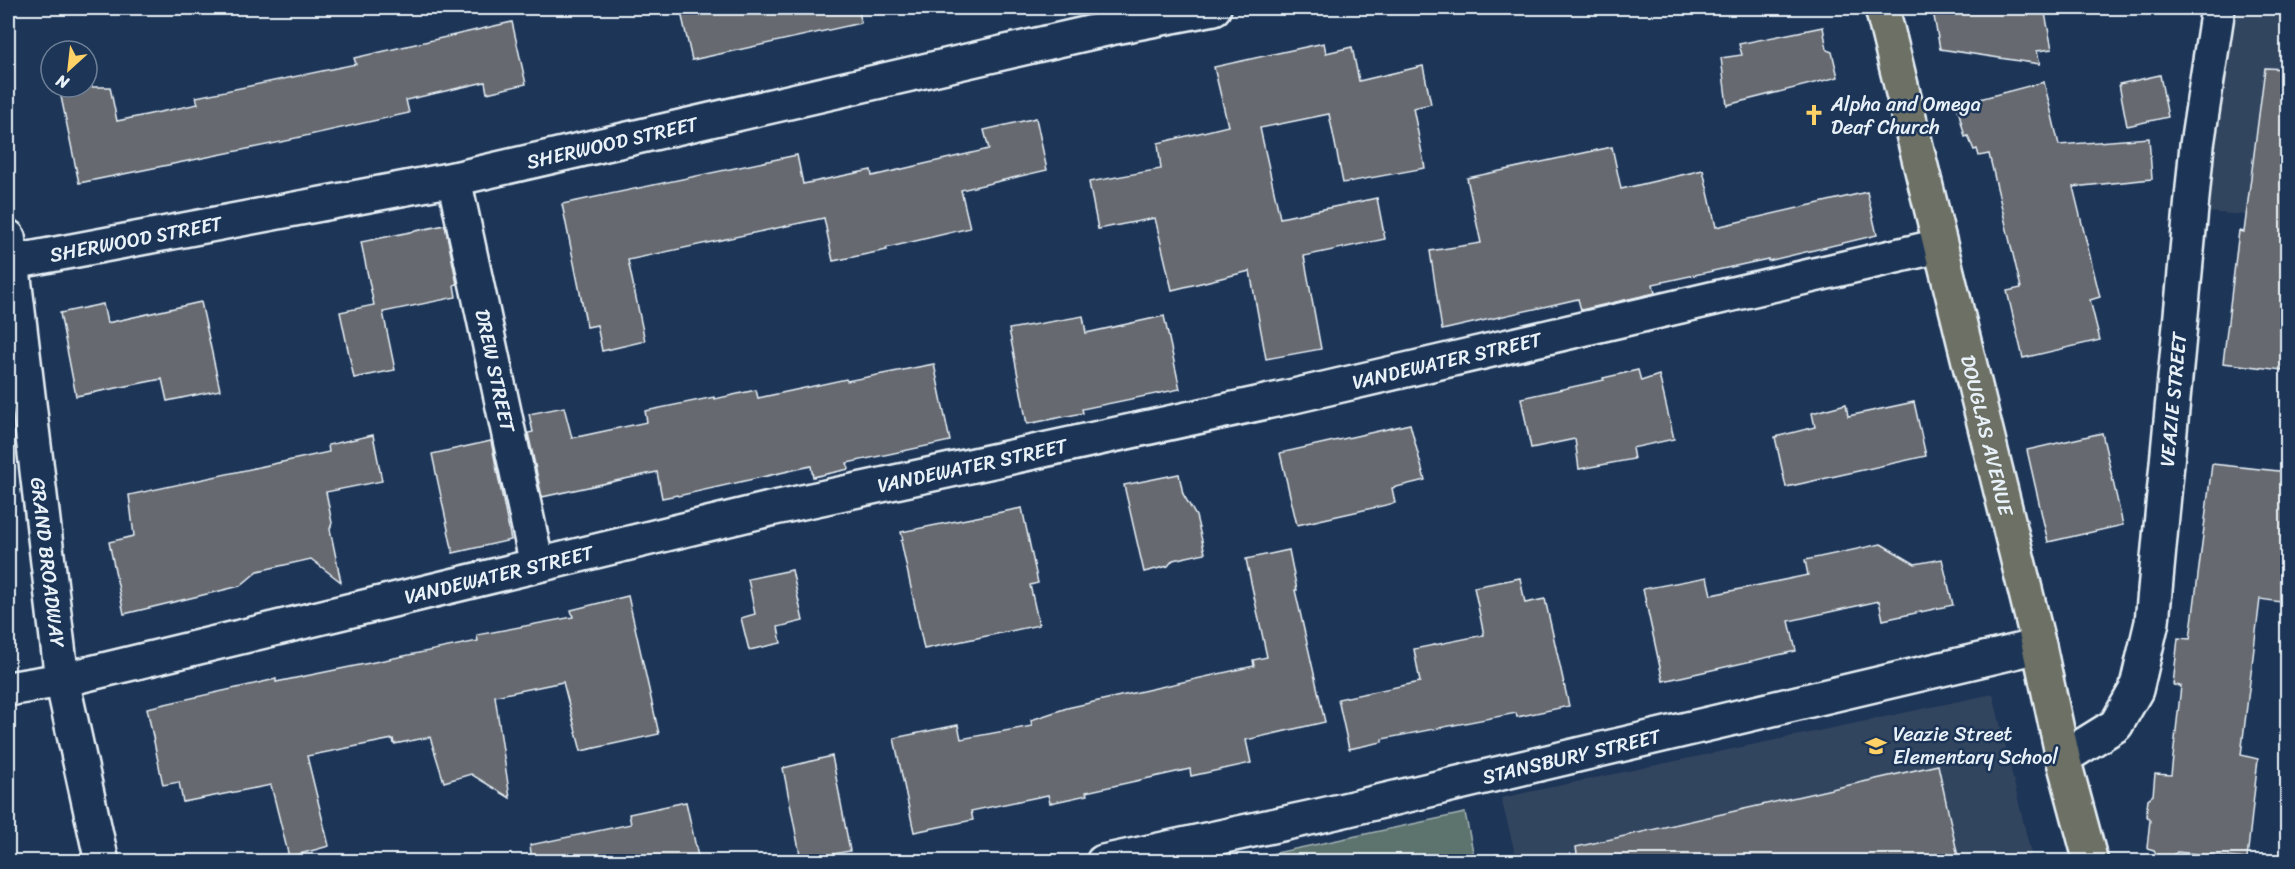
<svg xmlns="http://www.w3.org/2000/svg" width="2295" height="869" font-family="Sriracha,sans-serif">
	<rect width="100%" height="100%" fill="#1d3557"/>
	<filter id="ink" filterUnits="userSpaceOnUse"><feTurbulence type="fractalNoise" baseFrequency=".0167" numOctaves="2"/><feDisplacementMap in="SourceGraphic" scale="12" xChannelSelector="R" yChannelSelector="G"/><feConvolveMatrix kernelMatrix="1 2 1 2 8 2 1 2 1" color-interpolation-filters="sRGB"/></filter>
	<g filter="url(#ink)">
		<g fill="#33455e">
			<polygon points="2218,8 2287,8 2287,218 2191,211"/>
			<polygon points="1993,694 2031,854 2030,861 1517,861 1501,798"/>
		</g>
		<polygon fill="#5d736e" stroke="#a2b2b3" stroke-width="1.5" points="1465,813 1475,861 1237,861 1238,861"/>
		<g fill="#666970" stroke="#e8f1f8" stroke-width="1.5">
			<polygon points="680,8 859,8 861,23 692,60"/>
			<polygon points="1953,8 2044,8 2052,49 2037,51 2040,64 1940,49 1933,11"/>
			<polygon points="512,22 526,84 487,93 485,82 406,100 409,113 291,139 291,140 79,183 59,87 110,87 117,121 198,104 196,97 356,64 354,58"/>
			<polygon points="1823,27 1827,50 1832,52 1838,77 1727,105 1721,58 1742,55 1739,44"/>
			<polygon points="1324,43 1326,53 1352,47 1359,81 1423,66 1431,104 1413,108 1425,168 1343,183 1329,114 1260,128 1280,218 1377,198 1385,239 1304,256 1321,349 1266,359 1250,271 1172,290 1155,218 1098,229 1089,182 1161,169 1158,143 1228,126 1214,67"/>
			<polygon points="2265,68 2288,69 2288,365 2283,364 2282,370 2223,363 2239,231 2244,232"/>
			<polygon points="2160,75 2168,117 2127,126 2119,84"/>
			<polygon points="2044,82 2059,145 2149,138 2152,179 2073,187 2100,297 2090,300 2100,340 2023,358 2007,291 2021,288 1989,154 1979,156 1977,149 1974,150 1968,136 1965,137 1957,105"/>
			<polygon points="1036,118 1047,170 961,190 970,228 886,248 887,250 833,261 824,218 628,260 645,341 602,351 597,325 587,327 562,204 797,155 803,184 871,170 872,176 989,149 984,130"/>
			<polygon points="1612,147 1621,189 1703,170 1716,227 1867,192 1877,235 1768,261 1768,259 1653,284 1655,293 1581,310 1578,299 1442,330 1430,251 1481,243 1467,178"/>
			<polygon points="445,225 457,284 454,285 456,297 383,312 395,370 354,378 340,312 374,305 361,242"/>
			<polygon points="201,302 220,390 167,401 162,379 76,396 60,313 103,304 107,323"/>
			<polygon points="1083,316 1086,333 1164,316 1180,389 1082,409 1083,413 1027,424 1009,329"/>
			<polygon points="934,364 950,441 847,463 849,469 813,477 811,466 678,496 677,495 662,498 657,472 542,497 528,433 533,432 529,414 564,407 572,438 647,422 645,411 714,397 715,399 756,390 758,398 846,379 847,381"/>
			<polygon points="1638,370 1641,381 1659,375 1674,439 1632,448 1634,459 1579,469 1575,439 1531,448 1521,398 1604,380 1603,378"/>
			<polygon points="1914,402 1926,456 1786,487 1775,437 1815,427 1812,413 1846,404 1848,416"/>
			<polygon points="1410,424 1425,480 1392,488 1395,503 1297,525 1280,453"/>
			<polygon points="2102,433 2123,525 2048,542 2027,450"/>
			<polygon points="373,435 382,481 326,492 332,523 330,529 341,582 311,559 258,571 240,586 124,614 109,542 134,536 129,495 329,452 328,445"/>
			<polygon points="491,441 511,540 453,553 432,454"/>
			<polygon points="2212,464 2288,472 2288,603 2260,599 2241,755 2258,759 2247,859 2177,852 2167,861 2160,861 2154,850 2147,848 2150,820 2146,815 2148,799 2153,795 2155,774 2171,775 2181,686 2173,685 2178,638 2190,639"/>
			<polygon points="1179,474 1183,494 1196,516 1205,553 1173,560 1168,566 1144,572 1124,485"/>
			<polygon points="1022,508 1038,583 1030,585 1039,625 924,649 901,541 903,540 901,532"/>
			<polygon points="1881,544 1915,564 1942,559 1953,605 1883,620 1879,601 1789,621 1796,651 1663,681 1643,589 1707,577 1711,595 1808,575 1805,560"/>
			<polygon points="1289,550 1297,590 1295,590 1325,722 1246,740 1251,763 1191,776 1190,769 1086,792 1087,795 1050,803 1048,795 971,811 973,820 914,832 894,738 958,725 961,739 1032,726 1031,720 1067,708 1254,666 1253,660 1267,657 1246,559"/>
			<polygon points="792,570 803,621 778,627 781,643 749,650 741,618 755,614 748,579"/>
			<polygon points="1520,578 1525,603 1545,599 1569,706 1517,717 1516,713 1382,739 1382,742 1349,749 1338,699 1420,682 1414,649 1484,635 1474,587"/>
			<polygon points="628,596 659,734 581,751 563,682 495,696 510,798 471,774 444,782 430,737 394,744 393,739 307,756 329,846 289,857 271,785 183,802 179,782 163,785 147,708 276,679 276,682 478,641 477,635 573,617 571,610"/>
			<polygon points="832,756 850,851 801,860 783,768"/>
			<polygon points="1938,765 1959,861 1578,861 1576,847"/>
			<polygon points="686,802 699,861 532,861 530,845 631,824 629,814"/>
		</g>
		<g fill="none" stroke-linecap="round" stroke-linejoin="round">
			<defs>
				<g id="street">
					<path id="s1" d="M454,179l83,386"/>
					<path id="s2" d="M8,237l4,24 50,419 40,182"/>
					<path id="s3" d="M8,263l446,-84 661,-152 99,-19"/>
					<path id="s4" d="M8,689l54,-9 708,-171 524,-113 645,-150"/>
					<path id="s5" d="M2063,758l53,-33 20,-35 16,-68 45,-477 21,-137"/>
					<path id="s6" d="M1103,862l220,-47 716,-169"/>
				</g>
				<g id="primary">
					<path id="s7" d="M1882,8l157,638 24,112 28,104"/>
				</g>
			</defs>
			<use href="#street" stroke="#e8f1f8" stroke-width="38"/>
			<use href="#primary" stroke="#e8f1f8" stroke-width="38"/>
			<use href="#street" stroke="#1d3557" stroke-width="33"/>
			<use href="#primary" stroke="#6c7065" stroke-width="33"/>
		</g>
	</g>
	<defs>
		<symbol id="church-bare" viewBox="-9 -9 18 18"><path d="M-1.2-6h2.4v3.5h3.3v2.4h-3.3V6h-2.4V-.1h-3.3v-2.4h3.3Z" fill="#ffd166" stroke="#1d3557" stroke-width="2.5" paint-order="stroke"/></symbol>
		<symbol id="school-bare" viewBox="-9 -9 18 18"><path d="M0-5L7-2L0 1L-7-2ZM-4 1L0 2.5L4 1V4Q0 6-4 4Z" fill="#ffd166" stroke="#1d3557" stroke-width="2.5" paint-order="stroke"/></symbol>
	</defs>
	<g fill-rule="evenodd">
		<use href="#church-bare" x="1799" y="100" width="30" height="30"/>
		<use href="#school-bare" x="1861" y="731" width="30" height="30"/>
	</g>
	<g text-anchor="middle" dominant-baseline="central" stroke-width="5" stroke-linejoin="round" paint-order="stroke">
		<g font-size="20" fill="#e8f1f8" stroke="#1d3557" text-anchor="start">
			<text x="1831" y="104">Alpha and Omega<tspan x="1831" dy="23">Deaf Church</tspan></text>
			<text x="1893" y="734">Veazie Street<tspan x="1893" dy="23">Elementary School</tspan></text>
		</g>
		<g font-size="20" fill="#e8f1f8" stroke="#1d3557">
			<text stroke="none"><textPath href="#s3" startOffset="616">SHERWOOD STREET</textPath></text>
			<text stroke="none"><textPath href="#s3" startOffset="130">SHERWOOD STREET</textPath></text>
			<text stroke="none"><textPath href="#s4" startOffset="1476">VANDEWATER STREET</textPath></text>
			<text stroke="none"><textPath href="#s1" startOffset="196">DREW STREET</textPath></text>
			<text stroke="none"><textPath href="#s5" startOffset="396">VEAZIE STREET</textPath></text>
			<text stroke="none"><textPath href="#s7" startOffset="440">DOUGLAS AVENUE</textPath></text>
			<text stroke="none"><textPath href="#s4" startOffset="990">VANDEWATER STREET</textPath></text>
			<text stroke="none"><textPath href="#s2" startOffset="328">GRAND BROADWAY</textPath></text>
			<text stroke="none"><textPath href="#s4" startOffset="504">VANDEWATER STREET</textPath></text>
			<text stroke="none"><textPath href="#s6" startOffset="480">STANSBURY STREET</textPath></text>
		</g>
	</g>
	<rect width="2295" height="869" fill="none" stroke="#1d3557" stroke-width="30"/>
	<rect x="15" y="15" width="2265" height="839" fill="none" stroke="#e8f1f8" stroke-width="2" filter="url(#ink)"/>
	<g transform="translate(69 69) rotate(207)"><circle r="28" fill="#1d3557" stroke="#6e8097" stroke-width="1.5"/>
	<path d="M0-4.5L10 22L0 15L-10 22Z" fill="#ffd166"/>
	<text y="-9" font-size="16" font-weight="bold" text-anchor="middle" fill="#e8f1f8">N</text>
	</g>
</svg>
